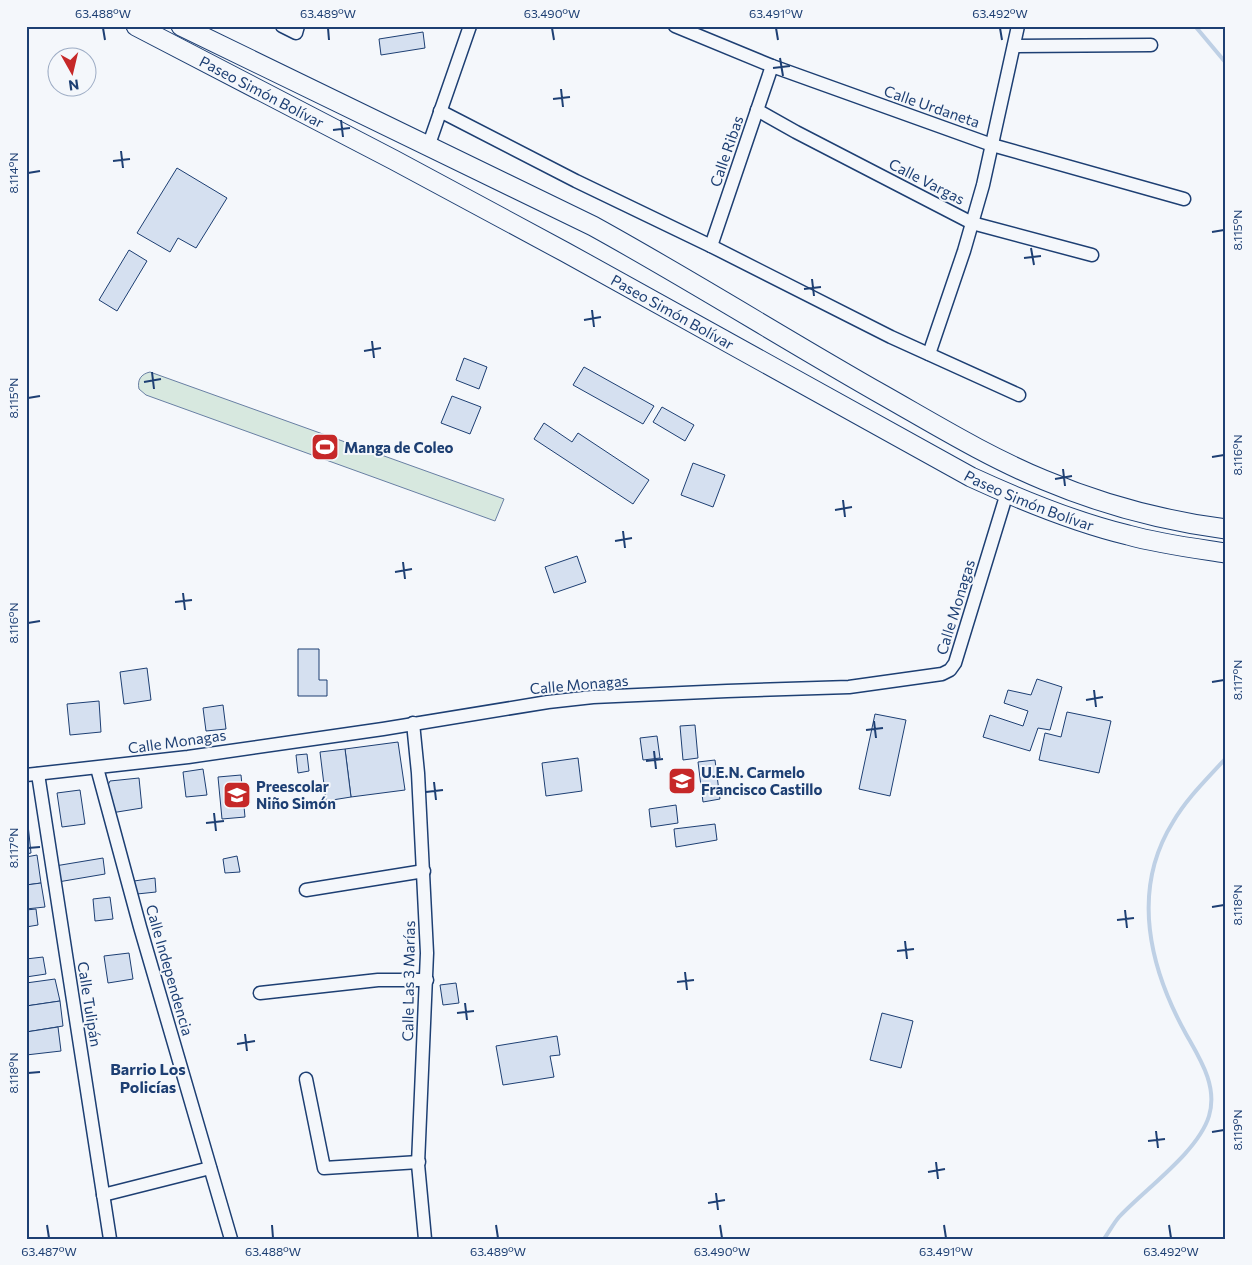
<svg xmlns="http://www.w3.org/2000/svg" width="1252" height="1265" font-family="Commissioner,sans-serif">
	<rect width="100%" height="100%" fill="#f4f7fb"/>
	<path fill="#d7e8df" stroke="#687fa3" d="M150,372l354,127 -9,22 -349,-126 -7,-6c-2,-9 2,-15 11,-17z"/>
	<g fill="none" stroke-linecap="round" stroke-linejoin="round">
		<g stroke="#bed0e5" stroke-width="4">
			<polyline points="1195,26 1226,63"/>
			<path d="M1104,1239c5,-7 9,-15 15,-22 26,-28 79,-65 90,-101 9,-30 -9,-57 -23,-82 -36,-65 -56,-143 -13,-212 14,-24 34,-43 53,-64"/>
		</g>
	</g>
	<g fill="#d5e0f0" stroke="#1d3f73">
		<polygon points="423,32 425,48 381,55 379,39"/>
		<polygon points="177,168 227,198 196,248 178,238 170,252 137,233"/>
		<polygon points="129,250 147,261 117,311 99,300"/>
		<polygon points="464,358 487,367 479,389 456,380"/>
		<polygon points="584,367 654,406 643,424 573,385"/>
		<polygon points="452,396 481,407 470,434 441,423"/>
		<polygon points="662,407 694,425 685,441 653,422"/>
		<polygon points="544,423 572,442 578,433 649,480 633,504 534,439"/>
		<polygon points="693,463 725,475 713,507 681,495"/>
		<polygon points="577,556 586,582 554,593 545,567"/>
		<polygon points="298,649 319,649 319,680 327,680 327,696 298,696"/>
		<polygon points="147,668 151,700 124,704 120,672"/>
		<polygon points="1037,679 1062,687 1050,730 1038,728 1030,751 983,737 990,715 1023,726 1028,711 1004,703 1008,690 1031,695"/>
		<polygon points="99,701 101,732 70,735 67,704"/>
		<polygon points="223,705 226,729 206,731 203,708"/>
		<polygon points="1067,712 1111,721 1099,773 1039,760 1045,733 1061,737"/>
		<polygon points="875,714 906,720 890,796 859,789"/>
		<polygon points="695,725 698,758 683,760 680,726"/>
		<polygon points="657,736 660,758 643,760 640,738"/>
		<polygon points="398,742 405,790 351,797 345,749"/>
		<polygon points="345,749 351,797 326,801 320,752"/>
		<polygon points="307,754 309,771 298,773 296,755"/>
		<polygon points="578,758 582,791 546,796 542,763"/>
		<polygon points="715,760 720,799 703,802 698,762"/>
		<polygon points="203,769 207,795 186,797 183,772"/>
		<polygon points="241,775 245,817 222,819 218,777"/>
		<polygon points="139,778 142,808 111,813 105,791 110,781"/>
		<polygon points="80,790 85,824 62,827 57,793"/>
		<polygon points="676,805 678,823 651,827 649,809"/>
		<polygon points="27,815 31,853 26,854 26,815"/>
		<polygon points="715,824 717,840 676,847 674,829"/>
		<polygon points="37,855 41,883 26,885 26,857"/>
		<polygon points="237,856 240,872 225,873 223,859"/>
		<polygon points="103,858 105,874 58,882 55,866"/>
		<polygon points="155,878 156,892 137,894 134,881"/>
		<polygon points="41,883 45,907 26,909 26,885"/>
		<polygon points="110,897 113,919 95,921 93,899"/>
		<polygon points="36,909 38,925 26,927 28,936 26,936 26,910"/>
		<polygon points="129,953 133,979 108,983 104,956"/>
		<polygon points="43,957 46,974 26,977 26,959"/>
		<polygon points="55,979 60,1001 26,1006 26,983"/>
		<polygon points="456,983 459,1003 443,1005 440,985"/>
		<polygon points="60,1001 63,1026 26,1032 26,1006"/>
		<polygon points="882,1013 913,1021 901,1068 870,1060"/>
		<polygon points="58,1027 61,1051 26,1055 26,1032"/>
		<polygon points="557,1036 560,1055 550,1056 554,1077 503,1085 496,1046"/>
	</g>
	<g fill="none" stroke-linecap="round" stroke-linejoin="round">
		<defs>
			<g id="minor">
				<polyline points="282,26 296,33 298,26"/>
				<polyline points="675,26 772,66 992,145 1184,199"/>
				<polyline points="1014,46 1151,45"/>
				<polyline points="757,110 796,132 972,223 1092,255"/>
				<polyline points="440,111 576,181 711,246 891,337 1019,395"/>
				<polyline points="428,147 470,26"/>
				<polyline points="711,246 772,66"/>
				<polyline points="929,354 964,251 983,185 1018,26"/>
				<polyline points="413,723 418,773 427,953 418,1164 425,1239"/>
				<polyline points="97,768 140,927 231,1239"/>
				<polyline points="38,774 110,1239"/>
				<polyline points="26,775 188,757 383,729 548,702 593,697 727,691 849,687 942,674 950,670 955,663 1007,493"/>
				<polyline points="306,890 424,871"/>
				<polyline points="260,993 378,980 427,980"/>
				<polyline points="306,1079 324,1168 419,1162"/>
				<polyline points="103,1195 210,1168"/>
			</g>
			<g id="primary">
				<path id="s1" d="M136,26l258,134 171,92 406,225c50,23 103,45 157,58 32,9 65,13 98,18"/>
				<path d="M181,26l412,200c98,54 193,114 290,169 53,30 105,62 161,85 57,24 120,41 182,49"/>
			</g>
		</defs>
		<use href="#minor" stroke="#1d3f73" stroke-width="15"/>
		<use href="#primary" stroke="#1d3f73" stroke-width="21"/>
		<use href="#minor" stroke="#f4f7fb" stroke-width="12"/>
		<use href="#primary" stroke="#f4f7fb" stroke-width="19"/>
	</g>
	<path fill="none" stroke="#1d3f73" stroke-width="2" d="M103,28l2,12M328,28l1,12M552,28l2,12M776,28l2,12M1000,28l2,12M780,58l3,18M773,68l17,-2M561,89l2,18M553,99l17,-2M341,120l2,17M333,130l17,-2M121,151l2,17M113,161l17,-2M28,173l12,-2M1212,232l12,-2M1031,248l3,17M1024,258l17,-2M812,279l2,17M804,289l17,-2M592,310l2,17M584,320l17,-3M372,341l2,17M364,351l17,-3M152,372l2,17M144,382l17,-3M28,398l12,-2M1212,457l12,-2M1063,469l2,17M1055,479l17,-3M843,500l2,17M835,510l17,-3M623,531l2,17M615,541l17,-3M403,562l2,17M395,572l17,-3M183,593l2,17M175,602l17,-2M28,623l12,-2M1212,682l12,-2M1094,690l2,17M1086,700l17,-3M874,721l2,17M866,730l17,-2M654,751l2,18M646,761l17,-2M434,782l2,18M426,792l17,-2M214,813l2,18M206,823l18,-2M28,848l12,-1M1212,907l12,-2M1125,910l2,18M1117,920l17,-2M905,941l2,18M897,951l17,-2M685,972l2,18M677,982l17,-2M465,1003l2,17M457,1013l17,-2M245,1034l2,17M237,1044l18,-3M28,1073l12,-1M1156,1131l2,17M1212,1132l12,-2M1148,1141l17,-2M936,1162l2,17M928,1172l17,-3M716,1193l2,17M708,1203l17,-3M47,1225l2,13M272,1225l1,13M496,1225l2,13M720,1225l2,13M944,1225l2,13M1169,1225l2,13"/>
	<defs>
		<symbol id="stadium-square" viewBox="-11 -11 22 22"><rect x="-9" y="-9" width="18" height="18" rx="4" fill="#c62828" stroke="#f4f7fb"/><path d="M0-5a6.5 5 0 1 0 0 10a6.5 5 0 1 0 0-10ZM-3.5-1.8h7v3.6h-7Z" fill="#fff"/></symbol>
		<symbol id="school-square" viewBox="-11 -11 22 22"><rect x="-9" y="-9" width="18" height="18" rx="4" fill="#c62828" stroke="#f4f7fb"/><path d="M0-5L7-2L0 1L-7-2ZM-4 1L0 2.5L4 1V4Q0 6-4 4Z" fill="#fff"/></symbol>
	</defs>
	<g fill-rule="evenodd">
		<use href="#stadium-square" x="309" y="431" width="32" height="32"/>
		<use href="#school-square" x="666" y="765" width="32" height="32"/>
		<use href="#school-square" x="221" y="779" width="32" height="32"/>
	</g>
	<g text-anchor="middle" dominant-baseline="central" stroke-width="4" stroke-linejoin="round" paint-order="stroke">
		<g font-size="15" fill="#1d3f73" stroke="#f4f7fb">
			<text stroke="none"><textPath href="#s1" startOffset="142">Paseo Simón Bolívar</textPath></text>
			<text transform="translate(932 106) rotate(19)">Calle Urdaneta</text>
			<text transform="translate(726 151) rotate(-71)">Calle Ribas</text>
			<text transform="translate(927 181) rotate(27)">Calle Vargas</text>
			<text stroke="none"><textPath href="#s1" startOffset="608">Paseo Simón Bolívar</textPath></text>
			<text stroke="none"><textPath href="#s1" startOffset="1012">Paseo Simón Bolívar</textPath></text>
			<text transform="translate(955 607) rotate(-73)">Calle Monagas</text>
			<text transform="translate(579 684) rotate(-5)">Calle Monagas</text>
			<text transform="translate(177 741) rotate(-8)">Calle Monagas</text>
			<text transform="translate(170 970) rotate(74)">Calle Independencia</text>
			<text transform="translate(408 981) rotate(-89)">Calle Las 3 Marías</text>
			<text transform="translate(90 1004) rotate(81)">Calle Tulipán</text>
		</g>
		<g font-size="15" font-weight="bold" fill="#1d3f73" stroke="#f4f7fb" text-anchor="start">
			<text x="344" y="447">Manga de Coleo</text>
			<text x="701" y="772">U.E.N. Carmelo<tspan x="701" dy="17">Francisco Castillo</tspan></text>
			<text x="256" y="786">Preescolar<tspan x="256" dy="17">Niño Simón</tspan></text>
		</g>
		<g font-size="16" font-weight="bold" fill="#1d3f73" stroke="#f4f7fb">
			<text x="148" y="1068">Barrio Los<tspan x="148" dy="18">Policías</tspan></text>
		</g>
	</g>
	<rect width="1252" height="1265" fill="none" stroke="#f4f7fb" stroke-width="55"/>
	<g transform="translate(72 72) rotate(172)"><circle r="24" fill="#f4f7fb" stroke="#9eadc5"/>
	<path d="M0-4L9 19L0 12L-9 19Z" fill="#c62828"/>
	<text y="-8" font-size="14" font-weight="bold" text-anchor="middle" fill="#1d3f73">N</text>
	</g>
	<rect x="28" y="28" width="1196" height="1210" fill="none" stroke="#1d3f73" stroke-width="2"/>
	<g font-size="12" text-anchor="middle" fill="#1d3f73">
		<text x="103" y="18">63.488°W</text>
		<text x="328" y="18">63.489°W</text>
		<text x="552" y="18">63.490°W</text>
		<text x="776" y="18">63.491°W</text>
		<text x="1000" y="18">63.492°W</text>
		<text transform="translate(14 173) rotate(-90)" y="4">8.114°N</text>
		<text transform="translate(1238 230) rotate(-90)" y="4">8.115°N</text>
		<text transform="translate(14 398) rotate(-90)" y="4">8.115°N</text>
		<text transform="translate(1238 455) rotate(-90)" y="4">8.116°N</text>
		<text transform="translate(14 623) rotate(-90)" y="4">8.116°N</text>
		<text transform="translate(1238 680) rotate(-90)" y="4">8.117°N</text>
		<text transform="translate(14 848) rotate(-90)" y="4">8.117°N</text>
		<text transform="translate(1238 905) rotate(-90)" y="4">8.118°N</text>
		<text transform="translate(14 1073) rotate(-90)" y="4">8.118°N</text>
		<text transform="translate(1238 1130) rotate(-90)" y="4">8.119°N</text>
		<text x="49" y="1256">63.487°W</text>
		<text x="273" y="1256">63.488°W</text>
		<text x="498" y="1256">63.489°W</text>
		<text x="722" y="1256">63.490°W</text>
		<text x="946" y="1256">63.491°W</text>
		<text x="1171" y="1256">63.492°W</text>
	</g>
</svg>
